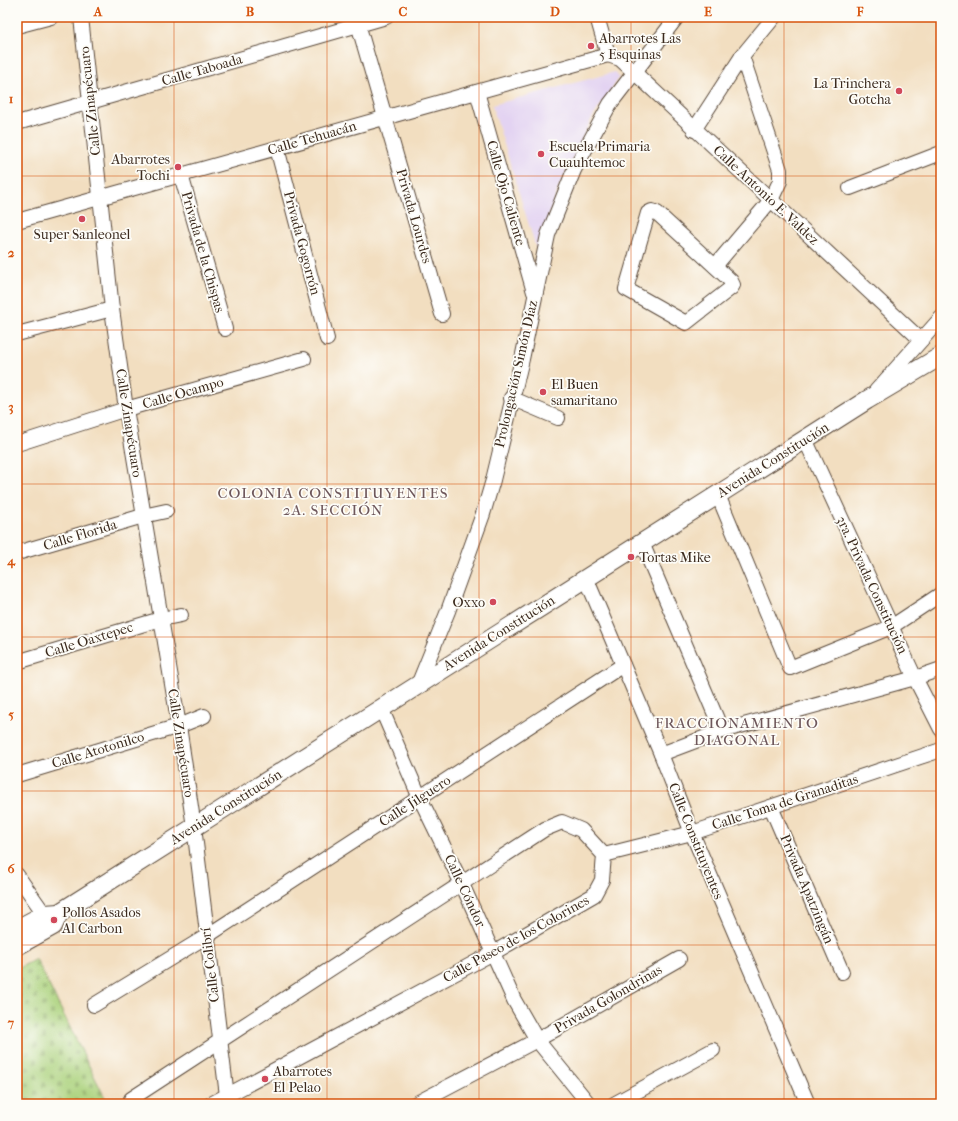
<svg xmlns="http://www.w3.org/2000/svg" width="958" height="1121" font-family="'IM FELL French Canon',serif">
	<defs>
		<pattern id="cemetery-stones" width="16" height="16" patternUnits="userSpaceOnUse"><rect width="16" height="16" fill="#abd27d"/><path d="M2 7V4a2 2 0 0 1 4 0v3zM10 15v-3a2 2 0 0 1 4 0v3z" fill="#94b46c"/></pattern>
	</defs>
	<rect width="100%" height="100%" fill="#fdfcf7"/>
	<filter id="ink" filterUnits="userSpaceOnUse"><feTurbulence type="fractalNoise" baseFrequency=".025" numOctaves="2"/><feDisplacementMap in="SourceGraphic" scale="8" xChannelSelector="R" yChannelSelector="G"/><feConvolveMatrix kernelMatrix="1 2 1 2 8 2 1 2 1" color-interpolation-filters="sRGB"/></filter>
	<filter id="wash" filterUnits="userSpaceOnUse"><feTurbulence type="fractalNoise" baseFrequency=".012" numOctaves="4" result="noise"/><feDisplacementMap in="SourceGraphic" scale="16" xChannelSelector="R" yChannelSelector="G"/><feGaussianBlur stdDeviation="0.9" result="paint"/><feColorMatrix in="noise" values="0 0 0 0 0 0 0 0 0 0 0 0 0 0 0 0 0 1.4 0 .05"/><feComposite in="paint" operator="in"/></filter>
	<g filter="url(#wash)">
		<rect width="100%" height="100%" fill="#f2dec0"/>
		<polygon fill="#e3d3f2" points="615,72 619,78 592,118 558,189 537,251 492,105"/>
		<polygon fill="url(#cemetery-stones)" stroke="#737e4e" points="36,959 108,1104 17,1104 17,969"/>
	</g>
	<g filter="url(#ink)">
		<g fill="none" stroke-linecap="round" stroke-linejoin="round">
			<defs>
				<g id="minor">
					<polyline points="81,17 112,309 126,409 179,726 194,827 228,1104"/>
					<polyline points="356,17 442,314"/>
					<polyline points="597,17 608,55"/>
					<polyline points="17,26 51,17"/>
					<polyline points="608,55 620,59 921,340"/>
					<polyline points="477,92 534,292"/>
					<polyline points="17,123 386,17"/>
					<polyline points="694,130 742,56 774,17"/>
					<polyline points="277,148 327,339"/>
					<polyline points="181,175 225,329"/>
					<polyline points="850,188 941,153"/>
					<polygon points="652,211 657,213 731,281 733,285 731,288 686,323 626,289 648,213"/>
					<polyline points="17,221 608,55"/>
					<polyline points="715,266 771,200 780,181 780,170 742,56"/>
					<polyline points="17,334 112,309"/>
					<polyline points="876,391 941,318"/>
					<polyline points="511,398 558,418"/>
					<polyline points="805,439 915,678 941,729"/>
					<polyline points="17,444 126,409 304,359"/>
					<polyline points="718,495 790,668 891,627 941,594"/>
					<polyline points="642,543 722,731"/>
					<polyline points="17,553 143,516 166,511"/>
					<polyline points="586,578 661,754 692,833 808,1104"/>
					<polyline points="17,662 161,619 181,615"/>
					<polyline points="418,685 448,611 483,514 493,480 522,359 548,235 574,170 610,104 677,17"/>
					<polyline points="381,708 420,798 462,884 514,1000 537,1040 589,1104"/>
					<polyline points="661,754 722,731 915,678 941,669"/>
					<polyline points="17,775 179,726 204,716"/>
					<polyline points="771,807 842,972"/>
					<polyline points="604,855 692,833 941,750"/>
					<polyline points="17,875 50,922"/>
					<polyline points="94,1005 207,936 623,665"/>
					<polyline points="131,1099 545,829 562,822 581,830 604,855 602,880 594,895 493,953 211,1104"/>
					<polyline points="415,1104 537,1040 679,959"/>
					<polyline points="614,1104 713,1050"/>
				</g>
				<g id="major">
					<polyline points="17,929 45,914 59,913 867,400 941,356"/>
					<polyline points="17,946 53,926 59,913"/>
				</g>
			</defs>
			<use href="#minor" stroke="#564536" stroke-width="16"/>
			<use href="#major" stroke="#564536" stroke-width="20"/>
			<use href="#minor" stroke="#fff" stroke-width="14"/>
			<use href="#major" stroke="#fff" stroke-width="18"/>
		</g>
	</g>
	<path fill="none" stroke="#d7540e" stroke-width="1" stroke-opacity="0.55" d="M174,17v1087M327,17v1087M479,17v1087M631,17v1087M784,17v1087M17,176h924M17,330h924M17,484h924M17,637h924M17,791h924M17,945h924"/>
	<g fill="#d1495b" stroke="#fdfcf7" stroke-width="1.5">
		<circle cx="591" cy="46" r="4"/>
		<circle cx="899" cy="91" r="4"/>
		<circle cx="541" cy="154" r="4"/>
		<circle cx="178" cy="167" r="4"/>
		<circle cx="82" cy="219" r="4"/>
		<circle cx="543" cy="392" r="4"/>
		<circle cx="631" cy="557" r="4"/>
		<circle cx="493" cy="602" r="4"/>
		<circle cx="54" cy="920" r="4"/>
		<circle cx="265" cy="1079" r="4"/>
	</g>
	<g text-anchor="middle" dominant-baseline="central" stroke-width="3.5" stroke-linejoin="round" paint-order="stroke">
		<g font-size="14" fill="#3b2a1e" stroke="#fdfcf7" text-anchor="start">
			<text x="599" y="38">Abarrotes Las<tspan x="599" dy="16">5 Esquinas</tspan></text>
			<text x="891" y="83" text-anchor="end">La Trinchera<tspan x="891" dy="16">Gotcha</tspan></text>
			<text x="549" y="146">Escuela Primaria<tspan x="549" dy="16">Cuauhtemoc</tspan></text>
			<text x="170" y="159" text-anchor="end">Abarrotes<tspan x="170" dy="16">Tochi</tspan></text>
			<text x="82" y="234" text-anchor="middle">Super Sanleonel</text>
			<text x="551" y="384">El Buen<tspan x="551" dy="16">samaritano</tspan></text>
			<text x="639" y="557">Tortas Mike</text>
			<text x="485" y="602" text-anchor="end">Oxxo</text>
			<text x="62" y="912">Pollos Asados<tspan x="62" dy="16">Al Carbon</tspan></text>
			<text x="273" y="1071">Abarrotes<tspan x="273" dy="16">El Pelao</tspan></text>
		</g>
		<g font-size="14" fill="#3b2a1e" stroke="#fdfcf7">
			<text transform="translate(202 70) rotate(-16)">Calle Taboada</text>
			<text transform="translate(90 101) rotate(-96)">Calle Zinapécuaro</text>
			<text transform="translate(312 138) rotate(-16)">Calle Tehuacán</text>
			<text transform="translate(506 193) rotate(74)">Calle Ojo Caliente</text>
			<text transform="translate(766 195) rotate(43)">Calle Antonio E. Valdez</text>
			<text transform="translate(414 216) rotate(74)">Privada Lourdes</text>
			<text transform="translate(302 243) rotate(75)">Privada Gogorrón</text>
			<text transform="translate(203 252) rotate(74)">Privada de la Chispas</text>
			<text transform="translate(516 374) rotate(-77)">Prolongación Simón Díaz</text>
			<text transform="translate(183 393) rotate(-16)">Calle Ocampo</text>
			<text transform="translate(129 423) rotate(81)">Calle Zinapécuaro</text>
			<text transform="translate(773 460) rotate(-32)">Avenida Constitución</text>
			<text transform="translate(80 535) rotate(-17)">Calle Florida</text>
			<text transform="translate(872 585) rotate(65)">3ra. Privada Constitución</text>
			<text transform="translate(499 633) rotate(-32)">Avenida Constitución</text>
			<text transform="translate(89 640) rotate(-17)">Calle Oaxtepec</text>
			<text transform="translate(181 743) rotate(81)">Calle Zinapécuaro</text>
			<text transform="translate(98 750) rotate(-17)">Calle Atotonilco</text>
			<text transform="translate(415 801) rotate(-33)">Calle Jilguero</text>
			<text transform="translate(785 802) rotate(-18)">Calle Toma de Granaditas</text>
			<text transform="translate(226 807) rotate(-32)">Avenida Constitución</text>
			<text transform="translate(696 841) rotate(68)">Calle Constituyentes</text>
			<text transform="translate(807 889) rotate(67)">Privada Apatzingán</text>
			<text transform="translate(465 891) rotate(65)">Calle Cóndor</text>
			<text transform="translate(516 939) rotate(-29)">Calle Paseo de los Colorines</text>
			<text transform="translate(210 965) rotate(-97)">Calle Colibrí</text>
			<text transform="translate(608 999) rotate(-30)">Privada Golondrinas</text>
		</g>
		<g font-size="15" letter-spacing="1" fill="#6e575b" stroke="#fdfcf7">
			<text x="333" y="493">COLONIA CONSTITUYENTES<tspan x="333" dy="17">2A. SECCIÓN</tspan></text>
			<text x="737" y="723">FRACCIONAMIENTO<tspan x="737" dy="17">DIAGONAL</tspan></text>
		</g>
	</g>
	<rect width="958" height="1121" fill="none" stroke="#fdfcf7" stroke-width="44"/>
	<rect x="22" y="22" width="914" height="1077" fill="none" stroke="#d7540e" stroke-width="1.5"/>
	<g font-size="13" text-anchor="middle" font-weight="bold" fill="#d7540e">
		<text x="98" y="16">A</text>
		<text x="250" y="16">B</text>
		<text x="403" y="16">C</text>
		<text x="555" y="16">D</text>
		<text x="708" y="16">E</text>
		<text x="860" y="16">F</text>
		<text x="11" y="103">1</text>
		<text x="11" y="257">2</text>
		<text x="11" y="411">3</text>
		<text x="11" y="565">4</text>
		<text x="11" y="719">5</text>
		<text x="11" y="873">6</text>
		<text x="11" y="1027">7</text>
	</g>
</svg>
